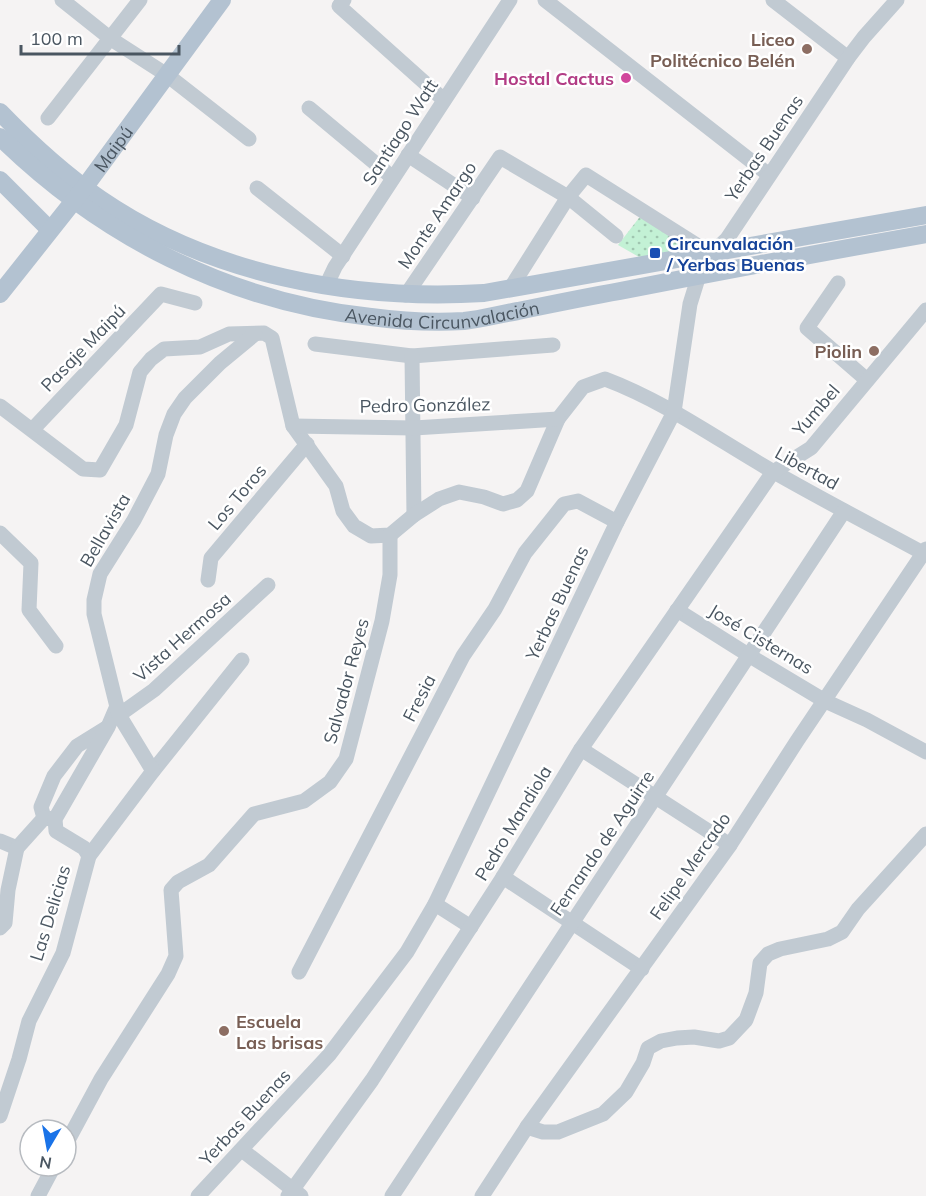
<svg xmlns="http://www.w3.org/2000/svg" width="926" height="1196" font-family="Mulish,sans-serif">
	<defs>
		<pattern id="park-dots" width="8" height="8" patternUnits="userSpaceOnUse" patternTransform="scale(1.5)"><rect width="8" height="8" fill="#c3f1d5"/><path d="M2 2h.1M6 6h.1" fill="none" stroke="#a0c6b0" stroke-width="1.8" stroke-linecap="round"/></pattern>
	</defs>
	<rect width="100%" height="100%" fill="#f5f3f3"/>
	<polygon fill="url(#park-dots)" points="642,214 689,244 687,253 646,261 618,245"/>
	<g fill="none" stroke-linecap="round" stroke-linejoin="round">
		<g stroke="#c1cad2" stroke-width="15">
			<polyline points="62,0 111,39 167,75 249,139"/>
			<polyline points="344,0 339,6 444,100"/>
			<polyline points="545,0 769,175"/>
			<polyline points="773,0 848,58"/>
			<polyline points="309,108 393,178"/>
			<polyline points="48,118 140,0"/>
			<polyline points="408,155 473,198"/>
			<polyline points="257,188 343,256"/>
			<polyline points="838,283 807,328 867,380"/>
			<polyline points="326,286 335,267 510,0"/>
			<polyline points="510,289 568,197 586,175 711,254"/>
			<polyline points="406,295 500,157 568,197 616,236"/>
			<polyline points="315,344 412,356 553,345"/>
			<polyline points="412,356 414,515"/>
			<path d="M0,406l83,63 17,1 26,-45 14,-53 11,-13 13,-10 36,-2 29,-13 35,-1 8,5 21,88 43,60 7,25 11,15 17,10 19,-1 24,-20 25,-16 20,-7 25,5 19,7 14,-4 10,-9 31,-72 25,-32 22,-8c61,23 113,61 169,93 49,28 99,54 149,81"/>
			<polyline points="293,426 414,428 558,419"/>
			<polyline points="33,429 161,294 195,303"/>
			<polyline points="0,533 31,563 29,610 56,646"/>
			<polyline points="208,580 211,558 307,444"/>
			<polyline points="677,610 750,656 825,701 867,720 926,752"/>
			<polyline points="119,715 154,690 268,585"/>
			<polyline points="581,749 730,845"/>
			<polyline points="153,771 242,660"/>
			<polyline points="44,818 41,807 54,776 77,746 106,728"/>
			<polyline points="0,841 17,848 44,818 55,819"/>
			<polyline points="89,856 84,848 56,831 55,819 108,727 117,706"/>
			<polyline points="503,877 642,969"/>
			<polyline points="435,904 471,927"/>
			<polyline points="0,928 5,923 8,890 17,848"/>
			<polyline points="299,972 463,656 495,609 525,553 564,504 578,501 617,522"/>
			<polyline points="0,1116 19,1059 29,1021 63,953 89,856 153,771 119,715 94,614 94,600 100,574 134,520 158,474 166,435 174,414 185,398 220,363 255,334"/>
			<polyline points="527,1127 543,1132 558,1132 603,1114 626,1092 643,1063 648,1048 661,1041 677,1038 694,1037 719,1041 729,1038 746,1020 756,993 760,963 768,954 780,949 828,939 842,932 858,909 926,834"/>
			<polyline points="66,1144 101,1079 168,974 176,956 171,890 178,882 209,865 254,814 304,801 330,782 346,759 382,621 390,575 390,535"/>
			<polyline points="242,1150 301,1196"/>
			<polyline points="38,1196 54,1166"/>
			<polyline points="198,1196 329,1055 407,952 435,904 617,522 674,412 690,304 699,275 711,254 727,239 848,58 864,37 897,0"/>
			<polyline points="288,1196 372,1080 503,877 581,749 773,472 811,448 926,310"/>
			<polyline points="392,1196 844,511"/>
			<polyline points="482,1196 527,1127 730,845 797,741 926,549"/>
		</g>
		<g stroke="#b3c2d1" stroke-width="18">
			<path d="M0,112c30,31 64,62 100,87 111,76 252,102 384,94l442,-78"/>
			<path id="s1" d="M0,137c101,99 229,165 371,180 30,4 62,6 93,4 18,-2 36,-7 54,-10 34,-7 68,-14 102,-20 102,-20 204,-39 306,-57"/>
			<polyline points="0,180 50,230"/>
			<path id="s2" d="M0,294l84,-106 138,-188"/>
		</g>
	</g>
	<g fill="#8d6e63" stroke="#fff" stroke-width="2">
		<circle cx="807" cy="49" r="6"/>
		<circle cx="874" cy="351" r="6"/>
		<circle cx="224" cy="1031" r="6"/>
	</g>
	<circle fill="#d1479c" stroke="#fff" stroke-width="2" cx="626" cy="78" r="6"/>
	<rect fill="#1a4fb4" stroke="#fff" stroke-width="2" x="649" y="247" width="12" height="12" rx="3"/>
	<g text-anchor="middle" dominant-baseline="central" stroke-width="5" stroke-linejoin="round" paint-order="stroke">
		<g font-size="18" font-weight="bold" fill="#785e54" stroke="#fff" text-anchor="end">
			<text x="795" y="39">Liceo<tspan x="795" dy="21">Politécnico Belén</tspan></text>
			<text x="862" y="351">Piolin</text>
			<text x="236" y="1021" text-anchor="start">Escuela<tspan x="236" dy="21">Las brisas</tspan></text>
		</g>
		<g font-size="18" font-weight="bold" fill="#b23c85" stroke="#fff" text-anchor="end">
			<text x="614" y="78">Hostal Cactus</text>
		</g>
		<g font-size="18" fill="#4a5661" stroke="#fff">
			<text transform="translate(400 132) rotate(-57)">Santiago Watt</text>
			<text stroke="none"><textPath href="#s2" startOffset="184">Maipú</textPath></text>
			<text transform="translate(764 148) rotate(-56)">Yerbas Buenas</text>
			<text transform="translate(437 215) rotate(-56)">Monte Amargo</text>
			<text stroke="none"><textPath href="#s1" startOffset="492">Avenida Circunvalación</textPath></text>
			<text transform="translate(83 348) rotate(-46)">Pasaje Maipú</text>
			<text transform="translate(425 405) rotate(-1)">Pedro González</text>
			<text transform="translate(816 410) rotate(-49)">Yumbel</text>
			<text transform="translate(807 468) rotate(29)">Libertad</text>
			<text transform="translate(237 497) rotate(-50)">Los Toros</text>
			<text transform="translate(105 530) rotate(-60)">Bellavista</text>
			<text transform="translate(557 603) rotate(-65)">Yerbas Buenas</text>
			<text transform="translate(182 637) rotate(-42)">Vista Hermosa</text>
			<text transform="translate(761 639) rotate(31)">José Cisternas</text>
			<text transform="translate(346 681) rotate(-75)">Salvador Reyes</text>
			<text transform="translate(419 698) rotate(-63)">Fresia</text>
			<text transform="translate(513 823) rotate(-59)">Pedro Mandiola</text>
			<text transform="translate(602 843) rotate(-56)">Fernando de Aguirre</text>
			<text transform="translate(690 866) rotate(-55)">Felipe Mercado</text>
			<text transform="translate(50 913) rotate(-73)">Las Delicias</text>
			<text transform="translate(245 1117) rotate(-47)">Yerbas Buenas</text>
		</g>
		<g font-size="18" font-weight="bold" fill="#164399" stroke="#fff" text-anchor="start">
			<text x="667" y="243">Circunvalación<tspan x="667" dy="21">/ Yerbas Buenas</tspan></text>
		</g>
	</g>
	<g transform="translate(48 1148) rotate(190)"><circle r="28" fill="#ffffff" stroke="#b7bbc0" stroke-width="1.5"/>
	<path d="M0-4.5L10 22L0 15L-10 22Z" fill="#1a73e8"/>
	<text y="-9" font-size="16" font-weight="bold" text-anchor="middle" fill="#4a5661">N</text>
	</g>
	<path d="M21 45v9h158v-9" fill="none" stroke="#4a5661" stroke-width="3"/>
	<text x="30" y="45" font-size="18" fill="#4a5661" stroke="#ffffff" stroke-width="4.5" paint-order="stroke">100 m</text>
</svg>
